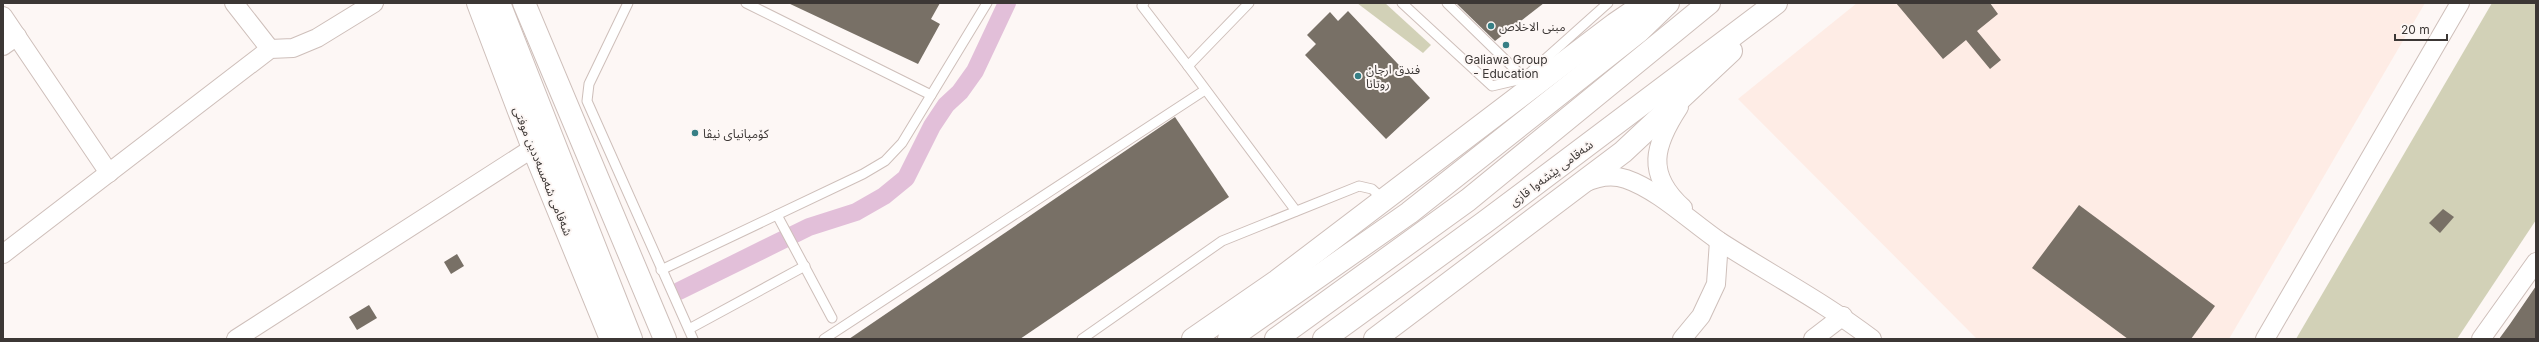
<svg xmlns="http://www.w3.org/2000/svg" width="2539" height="342" font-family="Inter,'Noto Sans Arabic',sans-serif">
	<rect width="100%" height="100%" fill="#fdf7f5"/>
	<polygon fill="#feece5" points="1857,3 2425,3 2229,339 1977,339 1738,99"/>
	<g fill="#d2d1b7">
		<polygon points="1357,3 1385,3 1431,45 1423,53"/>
		<polygon points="2492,3 2536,3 2536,220 2457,339 2296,339"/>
	</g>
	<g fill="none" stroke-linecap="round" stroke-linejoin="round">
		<polyline stroke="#e2bfd9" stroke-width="18" points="679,291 809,227 856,212 884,196 906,178 932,126 946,105 960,92 975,71 1007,3"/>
	</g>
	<g fill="#787066">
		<polygon points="788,3 940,3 931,19 940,24 918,64"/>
		<polygon points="1456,3 1544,3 1495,41"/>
		<polygon points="1896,3 1990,3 1998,14 1977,31 2001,60 1990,69 1966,40 1943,59"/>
		<polygon points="1348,11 1430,98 1386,139 1305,55 1316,44 1307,35 1330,12 1338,21"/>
		<polygon points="1175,117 1229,197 1020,339 849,339"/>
		<polygon points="2079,205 2215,306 2191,339 2128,339 2032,268"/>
		<polygon points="2443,209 2454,217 2440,233 2429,223"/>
		<polygon points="457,254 464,266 451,274 444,262"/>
		<polygon points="2536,286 2536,339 2499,339 2510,324"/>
		<polygon points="369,305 377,318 357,330 349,317"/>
	</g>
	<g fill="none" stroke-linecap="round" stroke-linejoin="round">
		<defs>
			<g id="lane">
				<polyline points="628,3 589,84 587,101 693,339"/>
				<polyline points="746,3 931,95"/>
				<polyline points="1144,3 1142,6 1188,66"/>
				<polyline points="1249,3 1188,66 1296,211"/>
				<polyline points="1402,3 1492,86 1527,78"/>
				<polyline points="1447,3 1524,78 1608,3"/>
				<polyline points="777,215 832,318"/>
				<polyline points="661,270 863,174 885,161 902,143 987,3"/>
				<polyline points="689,329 805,266"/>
				<polyline points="824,339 1205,90"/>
				<polyline points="1082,339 1222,241 1359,186 1372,189 1384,200"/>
			</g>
			<g id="street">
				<polyline points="234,3 270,49"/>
				<polyline points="3,16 109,173"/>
				<polyline points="3,46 17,36"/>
				<path d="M1679,107c-25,38 -34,67 4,101"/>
				<path d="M1584,183c13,-6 28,-9 42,-4 32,11 64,42 93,62 51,33 105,61 153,98"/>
				<polyline points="3,254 270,49 293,48 317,38 374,3"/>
				<polyline points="236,339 533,148"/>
				<polyline points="1682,339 1701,316 1716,284 1719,241"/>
				<polyline points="1813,339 1843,316"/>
				<polyline points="2265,339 2460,3"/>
				<polyline points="2481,339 2536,262"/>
			</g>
			<g id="primary">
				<polyline points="478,3 533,148 611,339"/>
				<polyline points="499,3 631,339"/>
			</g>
			<g id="highway">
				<polyline points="524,3 665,339"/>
				<polyline points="1193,339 1277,281 1615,24 1646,3"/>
				<polyline points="1229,339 1409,213 1639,31 1668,3"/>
				<polyline points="1276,339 1468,200 1709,3"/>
				<polyline points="1324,339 1485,222 1776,3"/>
				<polyline points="1375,339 1623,152 1731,51"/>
			</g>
		</defs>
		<use href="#lane" stroke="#cebfba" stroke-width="11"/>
		<use href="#street" stroke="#cebfba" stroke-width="20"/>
		<use href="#primary" stroke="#cebfba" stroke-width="24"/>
		<use href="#highway" stroke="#cebfba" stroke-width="24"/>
		<use href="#lane" stroke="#fff" stroke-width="9"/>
		<use href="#street" stroke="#fff" stroke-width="18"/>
		<use href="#primary" stroke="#fff" stroke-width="22"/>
		<use href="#highway" stroke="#fff" stroke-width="22"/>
	</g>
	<g fill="#377f85" stroke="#fdf7f5" stroke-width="1.5">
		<circle cx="1491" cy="26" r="4"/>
		<circle cx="1506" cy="45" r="4"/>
		<circle cx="1358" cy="76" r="4"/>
		<circle cx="695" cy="133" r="4"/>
	</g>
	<g text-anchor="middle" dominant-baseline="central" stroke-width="4" stroke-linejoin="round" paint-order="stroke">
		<g font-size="12" fill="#3c3735" stroke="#fdf7f5" text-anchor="start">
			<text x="1499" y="26">مبنى الاخلاص</text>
			<text x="1506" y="59" text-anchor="middle">Galiawa Group<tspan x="1506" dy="14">- Education</tspan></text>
			<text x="1366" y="69">فندق ارجان<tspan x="1366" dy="14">روتانا</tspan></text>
			<text x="703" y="133">کۆمپانیای نیڤا</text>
		</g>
		<g font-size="12" fill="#3c3735" stroke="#fdf7f5">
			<text transform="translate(543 171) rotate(68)">شەقامی شەمسەددین موفتی</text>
			<text transform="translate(1551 173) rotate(-37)">شەقامی پێشەوا قازی</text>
		</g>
	</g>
	<rect width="2539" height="342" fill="none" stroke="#3c3735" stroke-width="8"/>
	<path d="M2395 34v6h52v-6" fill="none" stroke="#3c3735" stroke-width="2"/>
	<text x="2401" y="34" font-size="12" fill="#3c3735" stroke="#fdf7f5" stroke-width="3" paint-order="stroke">20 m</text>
</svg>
